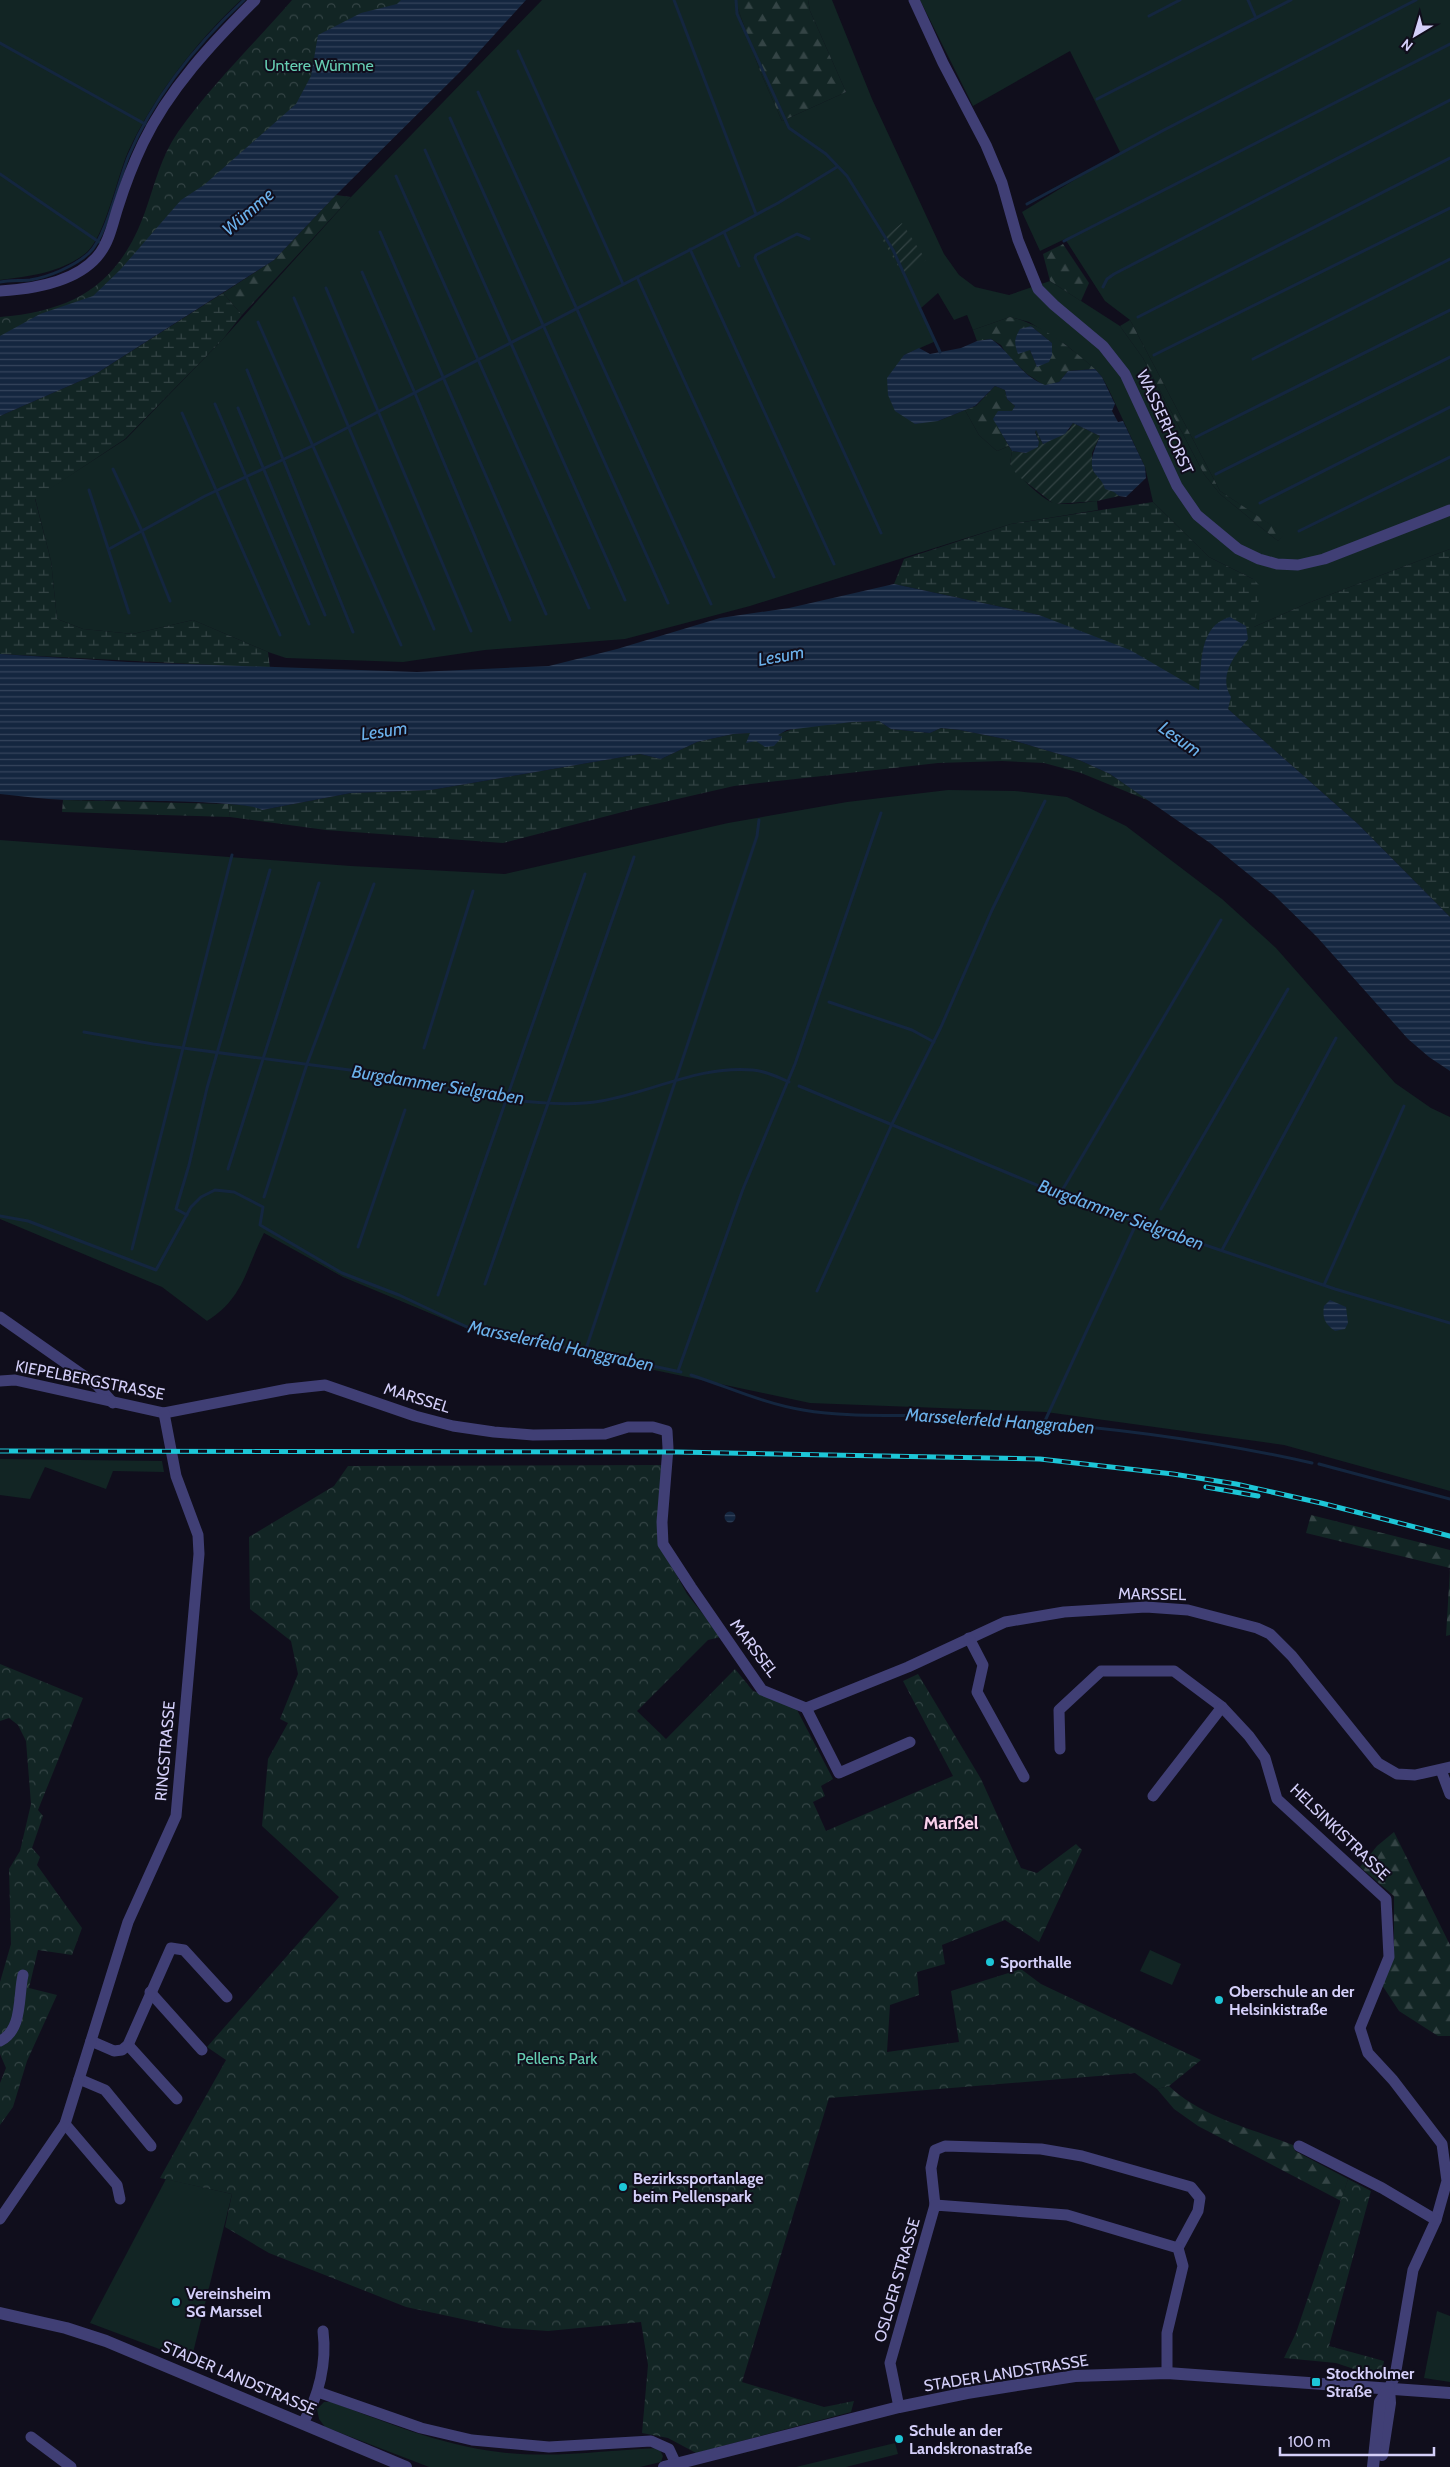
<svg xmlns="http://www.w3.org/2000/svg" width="1450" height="2467" font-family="Cabin,sans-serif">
	<defs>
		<pattern id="forest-firs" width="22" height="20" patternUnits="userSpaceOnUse" patternTransform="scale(1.25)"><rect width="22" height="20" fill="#122524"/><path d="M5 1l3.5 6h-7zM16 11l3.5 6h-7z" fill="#344445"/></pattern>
		<pattern id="wetland-marsh" width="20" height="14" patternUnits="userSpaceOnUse" patternTransform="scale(1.25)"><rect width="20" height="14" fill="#122524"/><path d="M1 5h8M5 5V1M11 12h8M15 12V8" fill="none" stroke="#344445"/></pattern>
		<pattern id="park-crowns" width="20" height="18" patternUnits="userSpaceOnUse" patternTransform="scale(1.25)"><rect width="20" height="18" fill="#122524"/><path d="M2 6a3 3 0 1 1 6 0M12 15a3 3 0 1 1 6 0" fill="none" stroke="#344445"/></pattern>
		<pattern id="garden-furrows" width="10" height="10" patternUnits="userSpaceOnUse" patternTransform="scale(1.25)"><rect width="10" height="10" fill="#122524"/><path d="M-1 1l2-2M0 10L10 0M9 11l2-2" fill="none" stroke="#344445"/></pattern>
		<pattern id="water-rules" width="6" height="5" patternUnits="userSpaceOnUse" patternTransform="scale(1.25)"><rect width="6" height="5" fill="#14263f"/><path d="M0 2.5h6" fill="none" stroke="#35445c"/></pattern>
	</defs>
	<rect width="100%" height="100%" fill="#100e1c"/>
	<g fill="#122524">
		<path d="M0,0h241c-45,42 -87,96 -113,152 -11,25 -23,85 -42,101 -26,20 -55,23 -86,27z"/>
		<path d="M542,0h193l25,71 22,50 64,-29 -36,-81 -2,-11h24l40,99 72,155 15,21 16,12 34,8 41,-14 70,45 23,32 61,116 16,20 58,47 6,-7 -64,-43 -90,-171 -25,-19 -40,-62 -25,12 -18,-39 98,-60 -50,-101 -97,55 -53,-106h530v549l-142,54 -54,24 -1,-48 -44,-22 -56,-55 -8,-35 -37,-79 -6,-11 -7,-8 -29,-24 -37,-23 -19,-5 -37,13 -6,-15 -13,5 -16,-27 -18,16 16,32 -32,14 34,66 27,-11 14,25 18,16 12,-5 3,5 -2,13c8,11 31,35 44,39 8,3 33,-1 43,-2l1,9 -87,14 -261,82 -125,33 -140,11 -82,12 -117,-4 -18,-6 -75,-32 -60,14 -50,-5 -26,-10 -6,-58 -16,-63 91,-59 97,-100 128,-142z"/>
		<path d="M948,790l67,1 52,6 59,29 96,73 54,49 119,135 36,25 19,9v374l-166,-46 -238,-33 -236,-9 -222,-47 -120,-27 -125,-52 -79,-44c-18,35 -20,65 -57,88l-45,-34 -162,-68v-379l351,26 154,8 223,-51 119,-21z"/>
		<polygon points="0,1459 162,1461 164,1472 113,1471 106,1489 45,1467 30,1499 0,1495"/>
		<polygon points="1150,1950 1181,1964 1172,1985 1140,1971"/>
		<polygon points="166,2179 232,2194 191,2361 90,2323"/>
		<polygon points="1437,2311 1450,2316 1450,2382 1424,2378"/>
		<path d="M324,2402h7c55,20 109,43 168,50 53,7 107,-2 160,-4l4,8 -2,6 -21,5h-211l-104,-40 -6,-8 -2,-10z"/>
		<polygon points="895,2443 898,2454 846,2467 796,2467"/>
	</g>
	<g fill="url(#forest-firs)" fill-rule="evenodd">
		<polygon points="735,0 808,0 810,11 846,92 782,121 760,71"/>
		<polygon points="336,195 351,197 242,315 223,293 274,260"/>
		<polygon points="1063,244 1089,283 1081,301 1050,281 1043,254"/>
		<path d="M1010,317c34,8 59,30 85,52l-27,2 -9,11 -14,4 -18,-12 -20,-19 -6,-10 -10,-6 -14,2 -4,-11zM1031,326l21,17 -15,24 -7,-17z"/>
		<polygon points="1130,320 1220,491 1285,534 1278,541 1220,494 1204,474 1143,358 1120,326"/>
		<polygon points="995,386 1005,390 1007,399 1015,406 1004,438 1009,446 997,451 979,435 965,410 976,406"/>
		<polygon points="63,800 228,804 230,817 62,812"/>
		<polygon points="1311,1515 1450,1550 1450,1635 1446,1636 1450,1568 1306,1533"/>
		<polygon points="1394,1832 1450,1945 1450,2036 1438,2036 1399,2011 1382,1985 1394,1956 1394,1896 1360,1867 1377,1846"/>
		<path d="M1169,2086c32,31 84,43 124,59l2,6 53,28 -7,22 -143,-75 -24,-17 -17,-20z"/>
	</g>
	<g fill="url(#wetland-marsh)">
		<polygon points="223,293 242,315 223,339 125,439 35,499 51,561 57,619 83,629 133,634 193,620 268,652 270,668 0,654 0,416 94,375"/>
		<polygon points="1153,502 1209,557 1253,579 1261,587 1254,627 1308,603 1450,549 1450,917 1358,824 1228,709 1039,615 894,584 904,559 1011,524"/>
		<path d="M879,721l12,8 39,4 11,-5 19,2 55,11 64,19 31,14 42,28 -71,-29 -37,-10 -42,-2 -64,2 -204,23 -96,22 -135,35 -177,-13 -96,-13 -2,-13 29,2 5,4 89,-17 80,-3 209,-36 21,5 36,-17 36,-8 17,-1 6,8 26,-4 -5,-2c24,-12 74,-13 102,-14z"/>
	</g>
	<g fill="url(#park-crowns)">
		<path d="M292,0h184l-476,383v-66c75,-6 119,-33 145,-105 10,-28 16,-56 33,-80 34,-48 76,-88 114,-132z"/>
		<polygon points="662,1465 660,1545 687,1594 721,1637 708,1640 637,1711 666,1739 735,1669 753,1691 795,1706 833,1779 821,1786 825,1796 813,1802 826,1831 953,1776 903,1681 918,1674 981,1779 1021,1868 1037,1873 1076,1844 1082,1850 1039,1942 1005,1920 942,1945 945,1964 917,1972 919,1995 890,2005 887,2052 959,2042 951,1991 1021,1969 1041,1984 1201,2060 1169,2086 1157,2089 1135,2073 829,2098 742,2382 824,2407 854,2401 851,2412 696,2453 668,2438 642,2433 648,2365 641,2322 548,2331 504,2328 406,2307 269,2253 225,2227 232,2194 160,2178 226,2060 207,2047 339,1897 262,1826 268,1759 288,1723 280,1719 298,1674 291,1641 250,1609 249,1537 334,1486 348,1466"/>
		<polygon points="0,1664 83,1698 38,1810 43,1816 32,1848 40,1857 37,1865 82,1928 72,1955 38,1950 29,1988 57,1995 27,2061 13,2107 0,2125 0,2083 6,2068 0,2054 0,1982 11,1944 9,1869 20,1851 31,1804 26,1741 18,1725 9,1718 0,1721"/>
		<polygon points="1348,2179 1371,2191 1329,2346 1384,2361 1382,2372 1357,2370 1336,2363 1284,2358 1296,2333"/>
	</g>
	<g fill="url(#garden-furrows)">
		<polygon points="902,223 926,260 904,276 882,239"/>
		<polygon points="1073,423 1100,436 1092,453 1093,470 1119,496 1097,501 1054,504 1017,475 1010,464 1012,451 1026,453 1039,442 1035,431 1036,430 1043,444 1069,430"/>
	</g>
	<g fill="url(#water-rules)">
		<polygon points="401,0 526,0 466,66 336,195 274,260 94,375 0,416 0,336 40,314 93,296 120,270 181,200 204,185 296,104 311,76 318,35 361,13 397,4"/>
		<path d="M1031,326l21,17v12l-3,7 -12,5 -7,-17 -12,4c-4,-11 -4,-15 2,-25z"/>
		<path d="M991,339c20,13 29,37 54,46l14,-3 9,-11 27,-2 7,8 13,27 -3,7 6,11 5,-1 22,46 1,11 -20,19 -7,-1 -5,-4 -9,-3c-2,-8 -7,-11 -11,-17 -6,-11 2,-26 6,-36l-27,-13 -8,11 -22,10 -7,-14 -1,2 4,10 -1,5 -12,6 -14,-2 -19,-32 5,-8h14l3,-5 -8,-7 -2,-9 -10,-4 -20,20 -37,15 -23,3 -20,-13 -7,-16 -1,-17 17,-23 15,-7 11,6 31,-6 16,-7z"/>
		<path d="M894,584l145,31 91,35 69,40c3,-26 -1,-64 31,-73l16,9 2,13c-14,17 -30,37 -17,58l-3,12 130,115 92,93v154l-21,-14 -21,-18 -91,-102 -44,-43 -63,-51 -100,-69 -31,-14 -64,-19 -55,-11 -19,-2 -11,5 -39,-4 -12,-8 -27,1 -65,8 -9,5 4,2 -8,9 -9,1 -9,-6 -10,2 4,-10 -17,1 -36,8 -36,17 -21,-5 -209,36 -80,3 -89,17c-15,-11 -167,-9 -197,-10 -22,-1 -43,-4 -65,-6v-140l128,8 289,10 132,-6 68,-17 103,-31 69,-10z"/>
		<path d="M1330,1300l16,7 2,16 -3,6 -10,2c-10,-7 -13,-13 -11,-25z"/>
		<circle cx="730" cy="1517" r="5.5"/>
	</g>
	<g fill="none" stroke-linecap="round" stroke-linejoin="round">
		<g stroke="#14263f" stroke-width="3">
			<polyline points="674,0 756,214"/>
			<polyline points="736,0 737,14 789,128 826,154 847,176 893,250 940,352"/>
			<polyline points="1248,0 1256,18"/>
			<polyline points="1149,16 1180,0"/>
			<polyline points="0,43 145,124"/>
			<polyline points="518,51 623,284"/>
			<polyline points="478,92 711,604"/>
			<polyline points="1097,99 1291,0"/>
			<polyline points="450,118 668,603"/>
			<polyline points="425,150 625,600"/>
			<polyline points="0,174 99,242"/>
			<polyline points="396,176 589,608"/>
			<polyline points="1027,204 1164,130 1416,0"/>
			<polyline points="380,232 546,614"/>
			<polyline points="724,232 739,266"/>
			<polyline points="809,239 797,234 756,255 755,258 881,533"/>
			<polyline points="1064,241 1450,44"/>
			<polyline points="690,249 834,564"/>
			<polyline points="362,272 414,391 510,620"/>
			<polyline points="637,277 774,577"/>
			<path d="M0,282c10,-2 20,-1 30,-2 19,-3 45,-14 59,-27 18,-17 29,-72 40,-98 25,-58 69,-112 115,-155"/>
			<polyline points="1103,287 1107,279 1114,274 1450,100"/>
			<polyline points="326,288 471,631"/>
			<polyline points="294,298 434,629"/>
			<polyline points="1138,317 1450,158"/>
			<polyline points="258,322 401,645"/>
			<polyline points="1154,355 1450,208"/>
			<polyline points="1253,359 1450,259"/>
			<polyline points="247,370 353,632"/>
			<polyline points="215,404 309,624"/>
			<polyline points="238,408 325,615"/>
			<polyline points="182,413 280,635"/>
			<polyline points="1196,437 1450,310"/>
			<polyline points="113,469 142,531 170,601"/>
			<polyline points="1216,474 1450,357"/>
			<polyline points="89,490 129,613"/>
			<polyline points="1260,503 1450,407"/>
			<polyline points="1299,531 1450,457"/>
			<polyline points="109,549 205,496 312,446 705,242 778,203 837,167"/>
			<polyline points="829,1002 912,1030 934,1042"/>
			<path d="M84,1032l69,12 242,32c56,15 150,35 206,25 51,-9 99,-36 152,-31 13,1 25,7 36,12"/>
			<polyline points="424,1048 473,891"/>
			<polyline points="799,1086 1075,1201 1335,1289 1450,1323"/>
			<polyline points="228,1169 319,883"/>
			<polyline points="1060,1194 1221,920"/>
			<polyline points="264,1197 307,1064 374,884"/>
			<polyline points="1161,1209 1288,989"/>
			<polyline points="187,1215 176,1209 189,1165 207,1088 270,870"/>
			<polyline points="0,1216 28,1221 156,1270 191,1207 201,1197 215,1190 234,1192 263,1207 260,1225 342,1273 399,1295 467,1327 681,1372"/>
			<polyline points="358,1247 405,1110"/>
			<polyline points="132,1249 232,855"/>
			<polyline points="1222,1250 1336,1038"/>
			<polyline points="485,1284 634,857"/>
			<polyline points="1324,1285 1404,1106"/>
			<polyline points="817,1291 892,1124 941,1027 992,910 1045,801"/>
			<polyline points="438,1295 585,874"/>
			<polyline points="585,1352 757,836 759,820"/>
			<polyline points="678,1371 743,1189 795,1064 881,813"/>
			<path d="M691,1375c37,12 74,29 112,35 53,9 109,3 163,7 116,7 232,20 346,46"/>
			<polyline points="1044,1423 1137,1222"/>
			<polyline points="1319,1464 1450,1499"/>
		</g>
		<g stroke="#403f75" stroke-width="11">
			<polyline points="914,0 943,63 986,145 1002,183 1018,240 1038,289 1054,305 1103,346 1125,374 1177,486 1197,515 1238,549 1259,559 1277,564 1298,565 1324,559 1450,510"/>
			<path d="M0,291c33,-2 79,-9 100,-38 10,-13 13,-31 18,-46 7,-22 15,-43 25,-64 26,-54 69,-100 112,-143"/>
			<polyline points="0,1317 97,1385 113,1403"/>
			<polyline points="0,1381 15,1380 164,1413 288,1389 325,1385 415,1416 453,1426 494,1432 533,1435 605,1434 628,1427 653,1427 667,1431 668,1448 662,1522 663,1544 691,1587 762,1690 806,1708 908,1667 1005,1622 1064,1612 1146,1607 1188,1610 1257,1628 1270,1634 1292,1656 1378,1763 1397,1774 1415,1775 1450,1767"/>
			<polyline points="969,1638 983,1665 977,1692 1024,1777"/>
			<polyline points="806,1708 839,1773 910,1742"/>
			<polyline points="1060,1749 1059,1710 1101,1671 1174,1671 1222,1707 1249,1736 1265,1758 1277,1799 1386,1899 1389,1957 1360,2028 1368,2053 1393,2080 1442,2144 1447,2181 1436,2220 1413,2270 1395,2376 1389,2388"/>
			<polyline points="1441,1770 1450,1794"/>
			<polyline points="1153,1796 1222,1707"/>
			<polyline points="150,1992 202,2050"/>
			<path d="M0,2041c23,-11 18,-44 23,-66"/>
			<polyline points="91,2041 114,2051 122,2050 128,2045 171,1948 184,1950 227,1997"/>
			<polyline points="128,2045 177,2099"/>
			<polyline points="79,2079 105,2090 151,2146"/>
			<polyline points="65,2124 117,2185 120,2199"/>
			<polyline points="1299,2146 1382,2188 1436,2220"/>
			<polyline points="935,2205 931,2168 935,2150 945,2146 1041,2149 1082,2156 1191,2187 1200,2198 1198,2211 1178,2248"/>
			<polyline points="0,2219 65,2124 128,1922 176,1816 199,1554 198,1535 176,1476 164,1413"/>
			<polyline points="318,2392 421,2428 472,2440 549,2447 651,2441 669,2449 676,2464"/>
			<polyline points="899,2407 890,2363 935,2205 1067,2215 1178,2248 1183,2266 1167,2333 1167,2373"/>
			<path d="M303,2423c16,-27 24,-60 20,-92"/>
			<polyline points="31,2437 71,2467"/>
		</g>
		<g stroke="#403f75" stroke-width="12">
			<polyline points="0,2313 66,2328 106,2341 406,2467"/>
			<polyline points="1382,2455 1390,2403 1389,2388"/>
			<polyline points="664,2467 899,2407 967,2393 1075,2376 1167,2373 1450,2393"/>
			<polyline points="1373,2467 1380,2402 1389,2388"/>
		</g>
		<defs>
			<g id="rail">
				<polyline points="0,1451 677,1452 1040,1459 1173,1474 1236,1484 1321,1503 1450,1536"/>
				<polyline points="1206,1487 1258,1496"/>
			</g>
		</defs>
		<use href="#rail" stroke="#1dc6d7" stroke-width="5"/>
		<use href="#rail" stroke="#100e1c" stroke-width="3" stroke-dasharray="9" stroke-linecap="butt"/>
	</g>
	<g fill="#1dc6d7" stroke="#100e1c" stroke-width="2">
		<circle cx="990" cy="1962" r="5"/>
		<circle cx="1219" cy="2000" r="5"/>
		<circle cx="623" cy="2187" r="5"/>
		<circle cx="176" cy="2302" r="5"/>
		<rect x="1311" y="2377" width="10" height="10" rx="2.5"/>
		<circle cx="899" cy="2439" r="5"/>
	</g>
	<g text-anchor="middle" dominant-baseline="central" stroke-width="4" stroke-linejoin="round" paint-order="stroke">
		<g font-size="16" fill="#66ceb3" stroke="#100e1c">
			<text x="319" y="65">Untere Wümme</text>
			<text x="557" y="2058">Pellens Park</text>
		</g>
		<g font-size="16" fill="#d4cff9" stroke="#100e1c">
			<text transform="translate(1165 422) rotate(65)">WASSERHORST</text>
			<text transform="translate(90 1380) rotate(11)">KIEPELBERGSTRASSE</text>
			<text transform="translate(417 1398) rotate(17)">MARSSEL</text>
			<text transform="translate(1152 1594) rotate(1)">MARSSEL</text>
			<text transform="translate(754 1648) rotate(53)">MARSSEL</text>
			<text transform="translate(165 1751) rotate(-85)">RINGSTRASSE</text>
			<text transform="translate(1340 1832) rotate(44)">HELSINKISTRASSE</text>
			<text transform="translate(897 2280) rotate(-74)">OSLOER STRASSE</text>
			<text transform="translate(1006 2373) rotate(-9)">STADER LANDSTRASSE</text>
			<text transform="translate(239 2378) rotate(23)">STADER LANDSTRASSE</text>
		</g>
		<g font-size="16" font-weight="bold" fill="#d4cff9" stroke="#100e1c" text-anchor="start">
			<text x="1000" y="1962">Sporthalle</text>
			<text x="1229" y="1991">Oberschule an der<tspan x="1229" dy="18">Helsinkistraße</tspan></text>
			<text x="633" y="2178">Bezirkssportanlage<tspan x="633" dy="18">beim Pellenspark</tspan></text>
			<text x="186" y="2293">Vereinsheim<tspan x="186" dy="18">SG Marssel</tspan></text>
			<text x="1326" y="2373">Stockholmer<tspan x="1326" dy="18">Straße</tspan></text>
			<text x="909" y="2430">Schule an der<tspan x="909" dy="18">Landskronastraße</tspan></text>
		</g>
		<g font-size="18" font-style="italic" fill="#6bb1eb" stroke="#100e1c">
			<text transform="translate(248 212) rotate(-41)">Wümme</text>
			<text transform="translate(781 656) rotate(-10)">Lesum</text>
			<text transform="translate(384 731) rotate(-8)">Lesum</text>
			<text transform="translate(1180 739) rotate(35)">Lesum</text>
			<text transform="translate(438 1085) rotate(9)">Burgdammer Sielgraben</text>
			<text transform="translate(1121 1215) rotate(20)">Burgdammer Sielgraben</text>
			<text transform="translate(561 1346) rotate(12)">Marsselerfeld Hanggraben</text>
			<text transform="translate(1000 1421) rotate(4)">Marsselerfeld Hanggraben</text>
		</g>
		<g font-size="18" font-weight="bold" fill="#f9d1eb" stroke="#100e1c">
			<text x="951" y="1823">Marßel</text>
		</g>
	</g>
	<g transform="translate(1415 35) rotate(218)" stroke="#100e1c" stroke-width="4" paint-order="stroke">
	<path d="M0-4L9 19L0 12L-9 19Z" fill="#d4cff9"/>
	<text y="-8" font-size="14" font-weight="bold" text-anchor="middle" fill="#d4cff9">N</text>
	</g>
	<path d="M1280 2447v8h154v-8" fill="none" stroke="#d4cff9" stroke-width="2.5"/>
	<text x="1288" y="2447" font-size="15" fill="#d4cff9" stroke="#100e1c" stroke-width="4" paint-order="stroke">100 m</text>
</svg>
